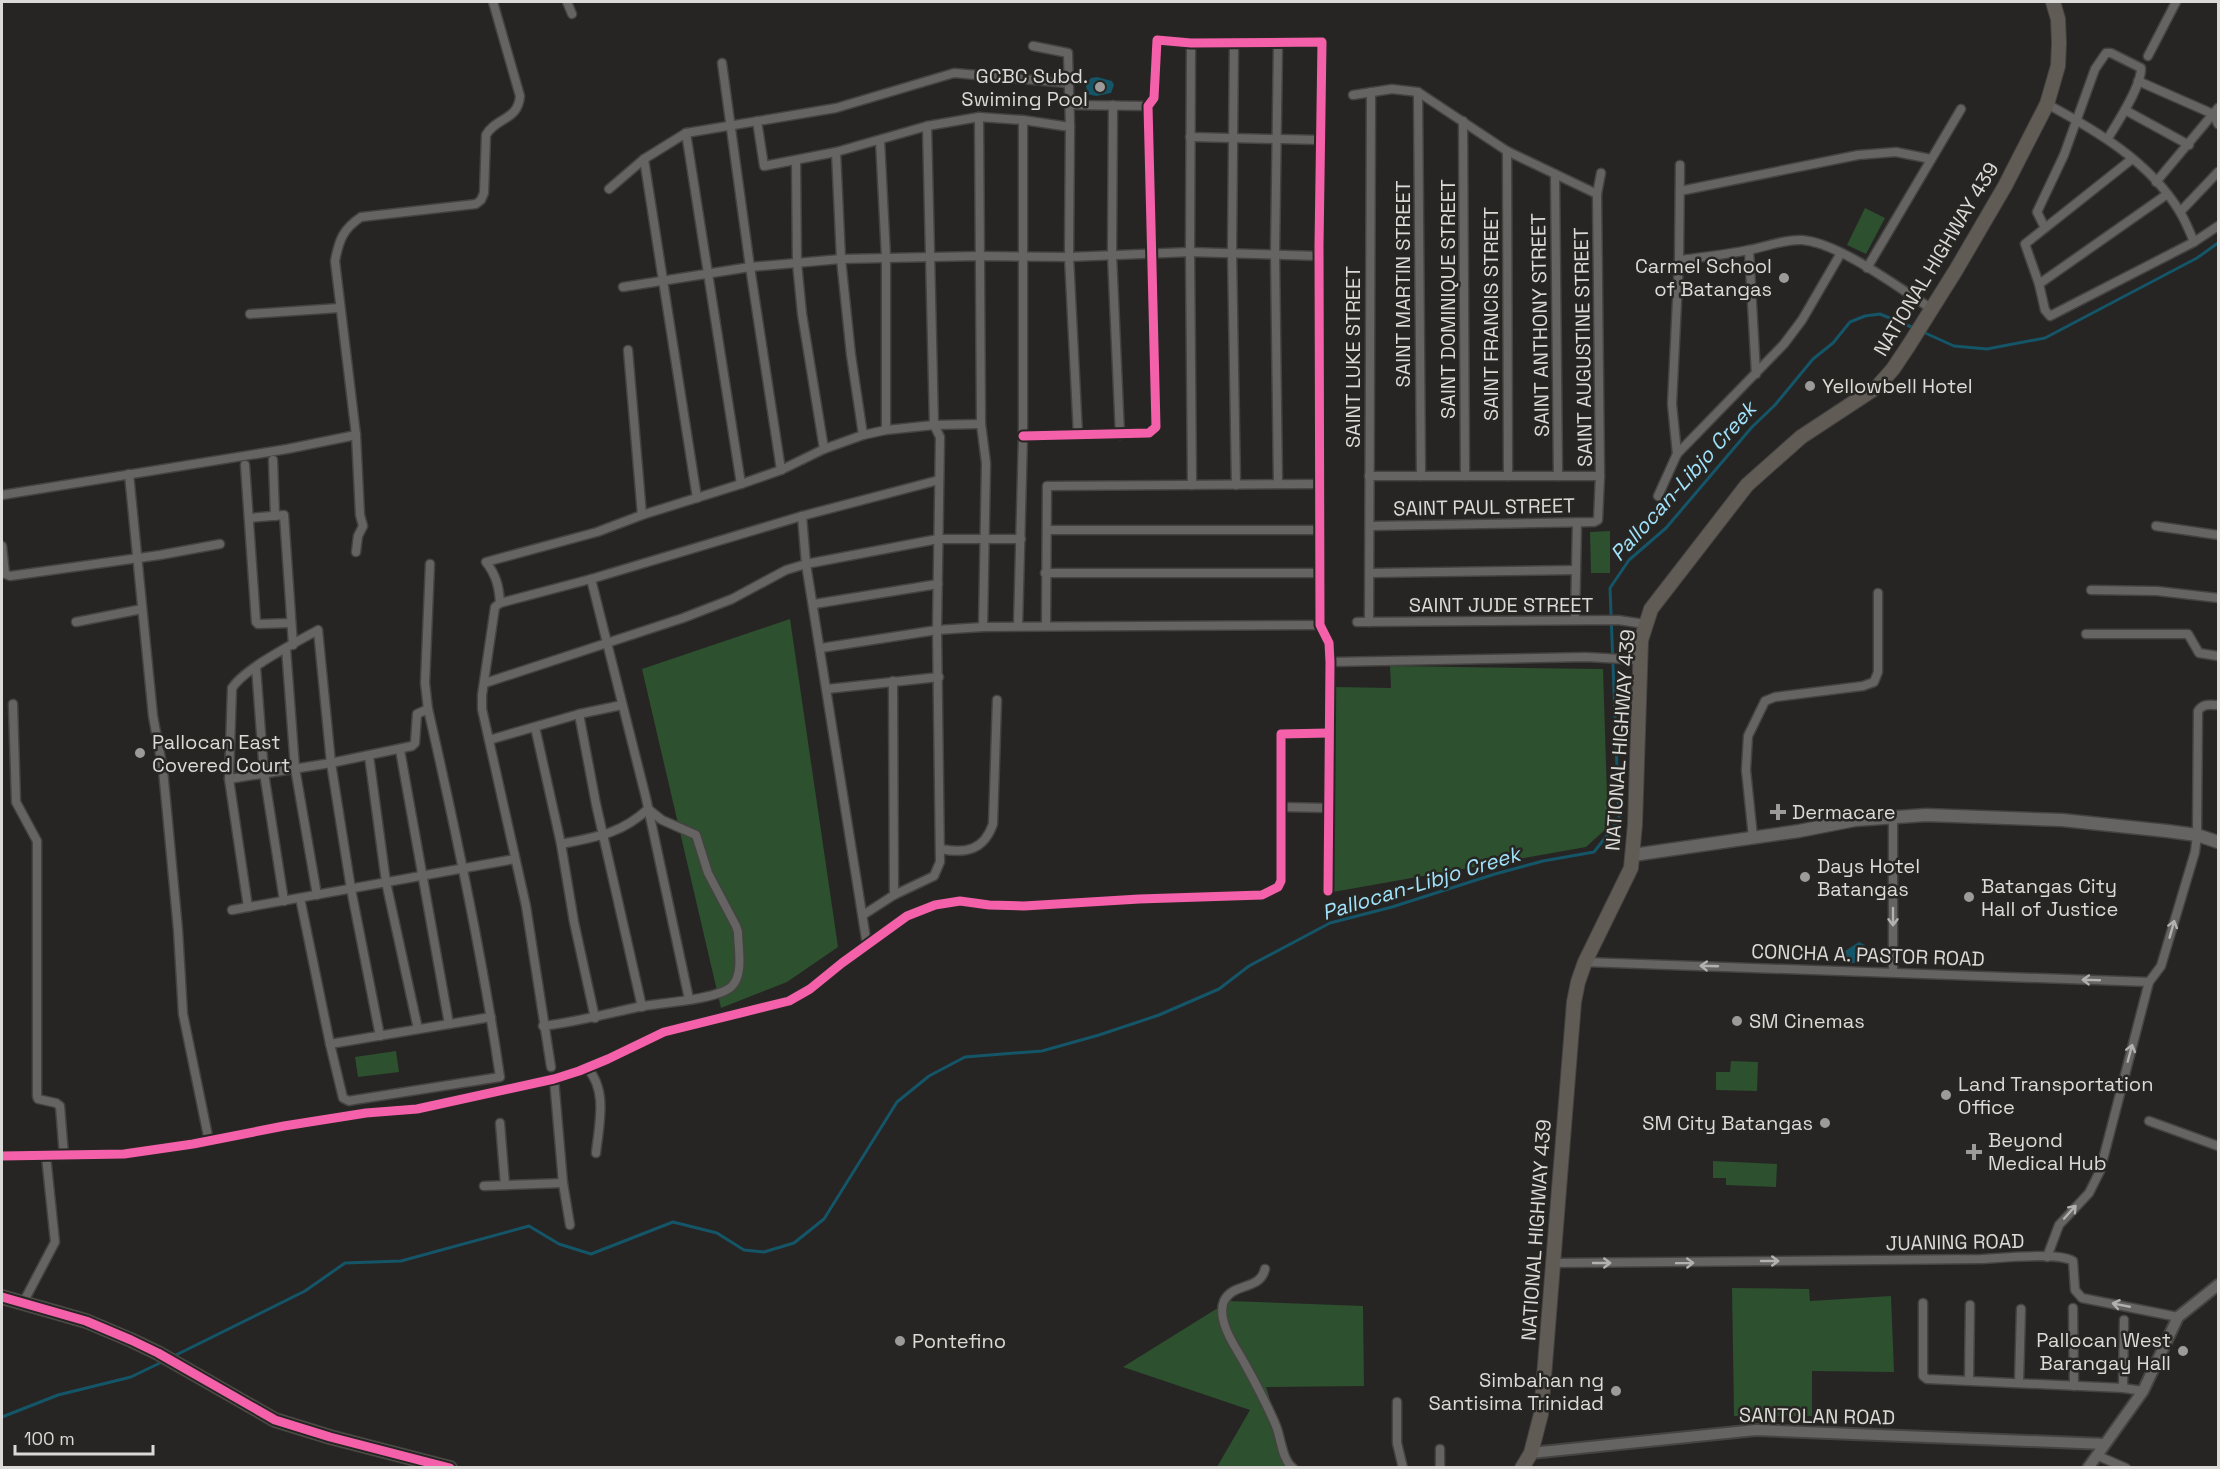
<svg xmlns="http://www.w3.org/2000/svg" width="2220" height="1469" font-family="'Space Grotesk',sans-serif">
	<rect width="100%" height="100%" fill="#262524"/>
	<g fill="#2d502e">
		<polygon points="1865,208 1885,218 1866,254 1847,245"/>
		<polygon points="1610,531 1610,573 1591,573 1590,532"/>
		<polygon points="790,619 838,947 787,982 721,1008 642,669"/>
		<polygon points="1390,666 1603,669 1608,827 1586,847 1333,892 1334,687 1391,688"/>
		<polygon points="396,1051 399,1072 358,1077 355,1057"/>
		<polygon points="1731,1061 1758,1062 1757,1091 1716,1090 1716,1072 1730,1072"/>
		<polygon points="1713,1161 1777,1164 1776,1187 1726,1185 1726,1178 1713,1178"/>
		<polygon points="1732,1288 1809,1289 1810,1301 1891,1296 1894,1372 1812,1371 1812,1416 1734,1416"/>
		<polygon points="1229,1301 1363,1306 1364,1386 1266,1387 1292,1467 1217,1467 1250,1410 1123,1367"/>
	</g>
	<g fill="#145568">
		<polygon points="1097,77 1112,81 1114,85 1111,93 1096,96 1087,94 1086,84 1091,78"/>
		<polygon points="1859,942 1865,945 1864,950 1858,952 1857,961 1854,963 1846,962 1844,958 1845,951"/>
	</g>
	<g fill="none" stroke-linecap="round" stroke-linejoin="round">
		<g stroke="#145568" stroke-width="3">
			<polyline points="1923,332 1954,346 1987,349 2045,338 2197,258 2218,243"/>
			<polyline points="172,1357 305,1291 345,1263 401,1261 529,1226 559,1244 591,1254 673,1222 717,1233 744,1250 764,1252 794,1243 824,1219 897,1102 929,1076 965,1057 1042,1051 1099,1035 1159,1015 1219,989 1249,966 1330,923 1392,907 1495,874 1543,861 1594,852 1619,820 1610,588 1629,560 1666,528 1752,427 1775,405 1813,359 1833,343 1850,322 1865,316 1880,314 1914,328"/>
			<polyline points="2,1417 58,1395 131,1377 164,1361"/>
		</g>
		<defs>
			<g id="minor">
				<polyline points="567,2 572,14"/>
				<polyline points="1234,42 1232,252 1236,485"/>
				<polyline points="1191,43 1190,252 1192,485"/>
				<polyline points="1033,46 1068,53 1070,127 1069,257 1078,435"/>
				<polyline points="2148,56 2176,2"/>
				<polyline points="722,63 750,267 781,470"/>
				<polyline points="2138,81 2213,114 2218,124"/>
				<polyline points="1418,92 1421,476"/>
				<polyline points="1353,95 1392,89 1418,92 1507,151 1597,194"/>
				<path d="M2047,104c50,27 103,58 133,108 6,10 10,20 14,30"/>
				<polyline points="1070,105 1148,106"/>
				<polyline points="1113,105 1112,255 1120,435"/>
				<polyline points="2125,110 2189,145"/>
				<polyline points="979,117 981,424 986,463 983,627"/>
				<polyline points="757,121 764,166 836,152 927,126 979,117 1023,120 1070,127"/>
				<polyline points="1463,121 1465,476"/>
				<polyline points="686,133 741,484"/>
				<polyline points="1190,137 1321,140"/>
				<polyline points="880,140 886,257 886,430"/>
				<polyline points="1507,151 1508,476"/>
				<polyline points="836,152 841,259 851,355 863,435"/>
				<polyline points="644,159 697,498"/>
				<polyline points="2132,159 2025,244 2039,284 2045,310 2050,316 2194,242 2218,226"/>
				<polyline points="796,161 797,263 802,314 824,449"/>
				<polyline points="1555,174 1558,476"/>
				<polyline points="2156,182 2218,108"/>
				<polyline points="609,189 644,159 686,133 836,108 954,73 1068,83"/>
				<polyline points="1680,191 1858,155 1896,152 1931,159"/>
				<polyline points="2180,212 2218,172"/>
				<path d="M2045,228l-8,-16 27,-57 31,-86 11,-16h5l30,15c1,17 -23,54 -33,70"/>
				<polyline points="1749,250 1756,374"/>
				<path d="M1679,260c23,-3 46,-5 69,-10 18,-3 36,-11 54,-10 38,3 98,49 130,69"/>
				<polyline points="1867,268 1961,109"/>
				<polyline points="2039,284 2166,195"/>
				<polyline points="623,287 750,267 841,259 979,256 1069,257 1190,252 1319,256"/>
				<polyline points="250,314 339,308"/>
				<polyline points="628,350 642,515"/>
				<polyline points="1023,436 1149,433 1156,427 1148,106 1154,98 1157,40 1191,43 1322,42 1319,245 1320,625 1329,643 1330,662 1328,891"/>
				<polyline points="1677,454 1672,404 1679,260 1680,165"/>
				<polyline points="273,460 275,516"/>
				<polyline points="245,465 256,622 258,624 291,623"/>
				<polyline points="129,474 153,716 163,770 167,812 178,930 183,1014 209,1141"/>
				<polyline points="1369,476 1600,476"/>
				<polyline points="1278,484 1275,254 1278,43"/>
				<polyline points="2,495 287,449 356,435"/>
				<polyline points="1658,496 1677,454 1784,344 1802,320 1841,253"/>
				<polyline points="802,516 806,564 867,945"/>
				<polyline points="249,518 284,515 293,645"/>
				<polyline points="1370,526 1594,522 1598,520 1600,476 1597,194 1601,173"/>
				<polyline points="2156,526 2218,535"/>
				<polyline points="1047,530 1320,530"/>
				<polyline points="2,546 5,574 10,576 160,555 220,544"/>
				<path d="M356,552l2,-16 5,-10 -3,-11 -4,-80 -21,-174c4,-21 8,-32 26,-44l115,-13 5,-4 3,-7 2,-58c10,-18 32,-14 34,-39l-27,-94"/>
				<polyline points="1045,573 1320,573"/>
				<polyline points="1371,573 1576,570"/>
				<polyline points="591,579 646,798 689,999"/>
				<polyline points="2091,590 2157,591 2218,598"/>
				<path d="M500,603c-1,-17 -4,-28 -14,-41l111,-30 45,-17 99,-31 40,-14 43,-21 39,-14 23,-5 48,-5 47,-1"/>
				<polyline points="814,604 938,584"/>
				<polyline points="1575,620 1577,523"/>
				<polyline points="76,622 142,609"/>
				<polyline points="1357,622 1618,620 1645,624"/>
				<polyline points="1369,622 1371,92"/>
				<polyline points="1018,626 1023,436 1023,120"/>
				<polyline points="1046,626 1047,486 1319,484"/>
				<polyline points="2086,634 2188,634 2199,653 2218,656"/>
				<polyline points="286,648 295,768 317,895"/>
				<polyline points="821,648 937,630 983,627 1320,625"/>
				<polyline points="1330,662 1586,657 1640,660"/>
				<polyline points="256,667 264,773 284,901"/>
				<polyline points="893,681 894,895"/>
				<polyline points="485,683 683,618 732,599 786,570 806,564 938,539 1021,539"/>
				<polyline points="827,689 939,677"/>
				<polyline points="13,704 16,802 37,841 37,1096 38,1099 56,1103 60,1106 64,1156"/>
				<polyline points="579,714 596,804 642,1007"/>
				<polyline points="535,727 561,844 574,922 595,1018"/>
				<polyline points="489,740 579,714 622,705"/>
				<polyline points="400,750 449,1024"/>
				<polyline points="369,756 386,882 418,1029"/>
				<polyline points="229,779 331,763 412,746 415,743 417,714 428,709"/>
				<polyline points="1281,807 1328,808"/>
				<polyline points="1893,817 1893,972"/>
				<polyline points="1753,837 1746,770 1748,736 1765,701 1775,697 1863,686 1874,682 1878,672 1878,593"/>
				<path d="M941,849c25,5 43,1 52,-25l4,-124"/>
				<path d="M300,898l30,146 13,54 6,3 5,-1 146,-23c-18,-124 -44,-246 -72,-368l-3,-26 5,-119"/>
				<path d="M248,907l-19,-128 3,-91c13,-20 63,-45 86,-58l13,133 20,126 29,147"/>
				<polyline points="232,910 515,859"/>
				<polyline points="863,915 894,895 934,876 940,862 937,630 940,437 934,425 927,126"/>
				<polyline points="1585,962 2149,982"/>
				<path d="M543,1026c34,-4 66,-13 100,-20 19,-3 77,-7 89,-20 12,-12 6,-38 6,-54l-2,-6 -28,-53 -12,-38 -34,-15 -14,-11c-27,25 -52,28 -87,35"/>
				<polyline points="330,1044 491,1017"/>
				<polyline points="551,1067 526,906 482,709 482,695 495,607 500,603 591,579 802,516 939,480"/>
				<path d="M587,1068c21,22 12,57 9,85"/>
				<polyline points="554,1079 563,1183 570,1225"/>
				<polyline points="2149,1121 2218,1146"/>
				<polyline points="500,1123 505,1185"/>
				<polyline points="2,1156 124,1154 193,1144 284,1126 366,1113 417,1109 554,1079 579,1071 608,1059 664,1032 789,1001 810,989 842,963 907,916 935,905 960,901 989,905 1024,906 1139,899 1262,895 1278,887 1281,881 1281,734 1328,733"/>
				<polyline points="484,1186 563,1183"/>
				<path d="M2047,1257l12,-32 30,-32 11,-22 49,-189 12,-16 34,-114 2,-17 1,-124c5,-8 12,-6 20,-6"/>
				<path d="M1553,1263l428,-4c20,-1 76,-7 92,2l2,29 7,8 96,19"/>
				<path d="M1265,1269c-5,22 -32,13 -41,32 -3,7 -2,15 0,22 4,15 14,28 21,41 11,20 22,40 31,62 5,12 6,34 17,42"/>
				<polyline points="23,1303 55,1242 46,1156"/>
				<polyline points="1923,1303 1923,1376 1927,1379 2123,1388 2143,1391"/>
				<polyline points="2073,1308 2074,1386"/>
				<polyline points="1969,1380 1970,1305"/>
				<polyline points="2019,1382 2021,1309"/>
				<polyline points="2123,1388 2124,1320"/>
				<polyline points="1397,1402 1397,1443 1403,1468"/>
				<polyline points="2096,1455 2126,1468"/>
				<polyline points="1440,1468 1440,1449"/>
			</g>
			<g id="tertiary">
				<polyline points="1531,1453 1756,1430 2104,1444"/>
				<polyline points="2088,1468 2143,1391 2178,1317 2218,1285"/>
			</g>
			<polyline id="secondary" points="1633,855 1799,831 1855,820 1926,815 2062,820 2167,831 2197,835 2218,842"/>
			<g id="primary">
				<polyline points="2,1297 86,1321 131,1340 158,1353 275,1420 330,1437 450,1468"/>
				<polyline points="1522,1468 1531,1453 1541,1414 1574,1002 1578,982 1585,962 1631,868 1635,824 1641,640 1651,609 1747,485 1801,437 1877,387 1893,369 1909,345 1956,270 2005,186 2047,104 2058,66 2059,43 2058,19 2053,2"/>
			</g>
		</defs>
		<use href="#minor" stroke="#444341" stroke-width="11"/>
		<use href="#tertiary" stroke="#444341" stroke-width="14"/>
		<use href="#secondary" stroke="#444341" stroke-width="15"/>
		<use href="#primary" stroke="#444341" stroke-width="16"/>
		<use href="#minor" stroke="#656463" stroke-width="8"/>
		<use href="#tertiary" stroke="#656463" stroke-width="10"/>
		<use href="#secondary" stroke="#656463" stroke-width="12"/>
		<use href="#primary" stroke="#605b55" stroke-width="14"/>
		<defs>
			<g id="cycleway">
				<polyline points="1023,436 1149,433 1156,427 1148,106 1154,98 1157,40 1191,43 1322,42 1319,245 1320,625 1329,643 1330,662 1328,891"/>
				<polyline points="2,1156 124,1154 193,1144 284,1126 366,1113 417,1109 554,1079 579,1071 608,1059 664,1032 789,1001 810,989 842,963 907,916 935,905 960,901 989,905 1024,906 1139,899 1262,895 1278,887 1281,881 1281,734 1328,733"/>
				<polyline points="2,1297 86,1321 131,1340 158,1353 275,1420 330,1437 450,1468"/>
			</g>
		</defs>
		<use href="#cycleway" stroke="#272623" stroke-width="13"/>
		<use href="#cycleway" stroke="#f560ab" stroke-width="9"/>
	</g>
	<defs><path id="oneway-shaft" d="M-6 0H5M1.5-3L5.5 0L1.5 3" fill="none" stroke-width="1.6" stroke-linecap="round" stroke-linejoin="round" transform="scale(1.5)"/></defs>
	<g stroke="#b2b1af">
		<use href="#oneway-shaft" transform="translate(1893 917) rotate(90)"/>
		<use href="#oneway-shaft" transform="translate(2172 929) rotate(-74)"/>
		<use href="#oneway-shaft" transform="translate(1709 966) rotate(-178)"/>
		<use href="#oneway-shaft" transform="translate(2091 980) rotate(-178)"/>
		<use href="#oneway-shaft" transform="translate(2130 1053) rotate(-75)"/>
		<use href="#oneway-shaft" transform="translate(2070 1212) rotate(-48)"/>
		<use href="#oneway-shaft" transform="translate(1770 1261)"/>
		<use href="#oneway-shaft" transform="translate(1602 1263)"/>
		<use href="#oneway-shaft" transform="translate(1685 1263) rotate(-1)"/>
		<use href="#oneway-shaft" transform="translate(2121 1305) rotate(-169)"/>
	</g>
	<g fill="#9c9b99" stroke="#272623" stroke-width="2">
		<circle cx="1100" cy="87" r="6"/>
		<circle cx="1784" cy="278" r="6"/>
		<circle cx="1810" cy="386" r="6"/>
		<circle cx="140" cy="753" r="6"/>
		<path d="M1775 803h6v6h6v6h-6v6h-6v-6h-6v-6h6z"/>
		<circle cx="1805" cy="877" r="6"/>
		<circle cx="1969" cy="897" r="6"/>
		<circle cx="1737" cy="1021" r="6"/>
		<circle cx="1946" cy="1095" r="6"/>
		<circle cx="1825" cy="1123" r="6"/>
		<path d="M1971 1143h6v6h6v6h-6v6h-6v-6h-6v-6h6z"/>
		<circle cx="900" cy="1341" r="6"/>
		<circle cx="2183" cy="1351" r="6"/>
		<circle cx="1616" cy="1391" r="6"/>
	</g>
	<g text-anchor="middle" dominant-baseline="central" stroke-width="5" stroke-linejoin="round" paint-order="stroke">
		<g font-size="20" fill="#dbdad8" stroke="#272623" text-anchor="start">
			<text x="1088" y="76" text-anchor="end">GCBC Subd.<tspan x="1088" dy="23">Swiming Pool</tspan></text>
			<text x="1772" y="266" text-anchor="end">Carmel School<tspan x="1772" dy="23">of Batangas</tspan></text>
			<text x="1822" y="386">Yellowbell Hotel</text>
			<text x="152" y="742">Pallocan East<tspan x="152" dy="23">Covered Court</tspan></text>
			<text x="1792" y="812">Dermacare</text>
			<text x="1817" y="866">Days Hotel<tspan x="1817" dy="23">Batangas</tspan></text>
			<text x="1981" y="886">Batangas City<tspan x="1981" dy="23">Hall of Justice</tspan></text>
			<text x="1749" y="1021">SM Cinemas</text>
			<text x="1958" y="1084">Land Transportation<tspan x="1958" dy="23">Office</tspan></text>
			<text x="1813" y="1123" text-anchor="end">SM City Batangas</text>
			<text x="1988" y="1140">Beyond<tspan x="1988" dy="23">Medical Hub</tspan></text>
			<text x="2171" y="1340" text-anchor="end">Pallocan West<tspan x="2171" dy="23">Barangay Hall</tspan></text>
			<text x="912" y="1341">Pontefino</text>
			<text x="1604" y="1380" text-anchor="end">Simbahan ng<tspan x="1604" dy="23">Santisima Trinidad</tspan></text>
		</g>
		<g font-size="20" fill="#dbdad8" stroke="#272623">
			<text transform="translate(1936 259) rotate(-59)">NATIONAL HIGHWAY 439</text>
			<text transform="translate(1403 284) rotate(-90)">SAINT MARTIN STREET</text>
			<text transform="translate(1448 299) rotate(-90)">SAINT DOMINIQUE STREET</text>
			<text transform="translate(1491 314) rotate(-90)">SAINT FRANCIS STREET</text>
			<text transform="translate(1540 325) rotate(-91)">SAINT ANTHONY STREET</text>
			<text transform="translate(1583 347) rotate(-91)">SAINT AUGUSTINE STREET</text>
			<text transform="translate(1353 357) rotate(-90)">SAINT LUKE STREET</text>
			<text transform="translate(1484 507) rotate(-1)">SAINT PAUL STREET</text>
			<text x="1501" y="605">SAINT JUDE STREET</text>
			<text transform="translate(1620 740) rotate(-86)">NATIONAL HIGHWAY 439</text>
			<text transform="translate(1868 955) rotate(2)">CONCHA A. PASTOR ROAD</text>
			<text transform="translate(1536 1230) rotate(-86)">NATIONAL HIGHWAY 439</text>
			<text transform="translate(1955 1242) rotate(-1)">JUANING ROAD</text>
			<text transform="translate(1817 1416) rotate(1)">SANTOLAN ROAD</text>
		</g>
		<g font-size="21" font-style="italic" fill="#a1e3fc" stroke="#272623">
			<text transform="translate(1683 481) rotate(-48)">Pallocan-Libjo Creek</text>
			<text transform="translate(1421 883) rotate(-17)">Pallocan-Libjo Creek</text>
		</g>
	</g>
	<rect width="2220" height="1469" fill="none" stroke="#dbdad8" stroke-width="6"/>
	<path d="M15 1445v9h138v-9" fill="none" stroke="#dbdad8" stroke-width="3"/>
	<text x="24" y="1445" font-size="18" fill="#dbdad8" stroke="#272623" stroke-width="4.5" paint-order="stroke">100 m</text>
</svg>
